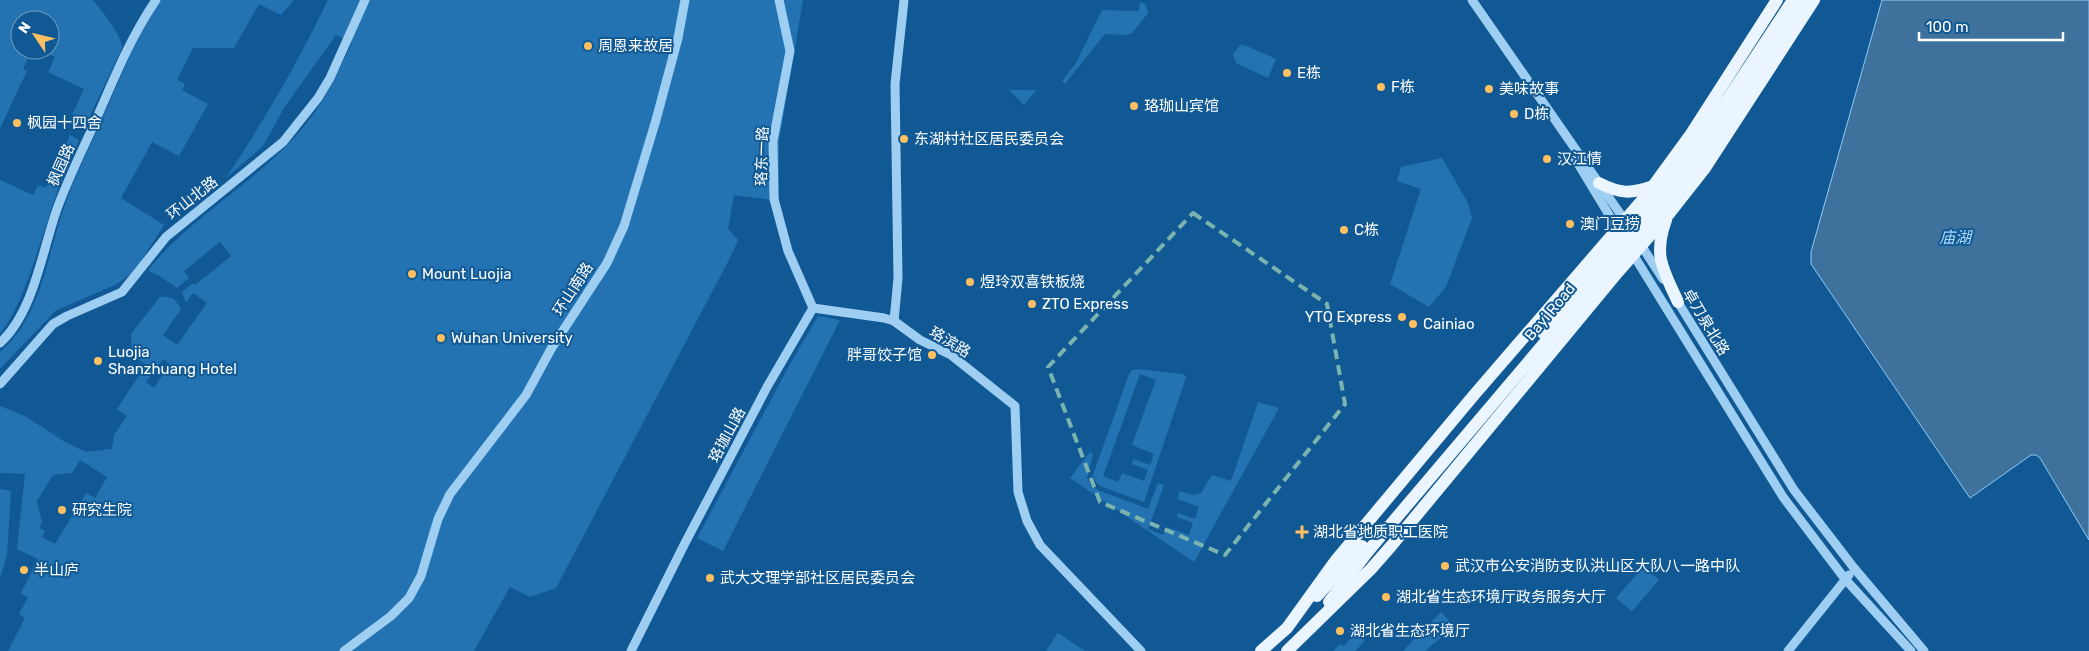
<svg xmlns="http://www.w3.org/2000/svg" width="2089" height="651" font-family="Rubik,'Noto Sans SC',sans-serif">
	<rect width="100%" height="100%" fill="#115994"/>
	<g fill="#2373b3" fill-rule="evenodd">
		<path d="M0,0h93c8,10 29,35 29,48l-35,74 -15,-7 12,-26 -36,-17 7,-15 -16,-7h11v-30h-30v30h12l-9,19 4,2 -27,57z"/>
		<path d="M161,0h133l-13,15 -22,-11 -25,44h-41l-16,32 8,4 -3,6 26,14 -29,52 -27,-14 -31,56 43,27 -25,39 -8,10 -14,10 -62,27 -55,58v-17c43,-36 47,-100 66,-150 11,-30 25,-58 38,-87 17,-39 33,-80 57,-115z"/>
		<path d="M328,0h475l-24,142v59l-45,-6 -6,34 10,11 -6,14 -176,334 -26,9 -20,-10 -36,64h-466l17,-33 -6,-4 9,-17 -7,-4 17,-34 -21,-10 8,-75 -25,-1v-67l25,10 40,26 21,10 26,-3 2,-14 13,-19 -10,-7 29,-44 -14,-10 -1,-21 29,-37c13,-1 15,2 21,12l-18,26 14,10 30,-42 -14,-10 -7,10 -4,-11 11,-9 2,2 36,-29 -11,-14 -36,29 5,7 -12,10 -19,-13 -8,-3 -1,-3c41,-51 101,-83 145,-131 26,-27 42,-61 58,-95l-16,-8 -52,73 -21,38 -37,32c38,-57 72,-116 102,-178zM163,359l7,5 -16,24 -8,-6zM80,460l27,17 -12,21 -9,-5 -31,51 -13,-7 3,-6 -6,-3 3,-6 -5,-21 16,-26 19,-2z"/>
		<path d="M1140,2l6,3 2,8 -16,20c-8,5 -19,-1 -28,2l-39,49 -3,-3 14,-18 26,-53 37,1z"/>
		<polygon points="1240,45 1247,46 1276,59 1268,78 1236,63 1233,54"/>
		<polygon points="1009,90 1036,90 1024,105"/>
		<path d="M70,135l9,5c-9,20 -18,40 -25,61 -12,33 -31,108 -54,132v-153l33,15 5,-10 8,3z"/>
		<polygon points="1442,158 1468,203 1472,218 1446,287 1429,307 1390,284 1421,189 1397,181 1401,167"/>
		<polygon points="818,316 840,320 723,551 697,538 790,364"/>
		<path d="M1138,369l45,5 3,3 -42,125 -44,-16 -4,-4 -3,-7 36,-101 3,-4zM1140,374l16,6 -24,65 22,9 -4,11 -17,-6 -1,5 16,6 -4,11 -22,-8 -4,9 -15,-6z"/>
		<polygon points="1258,402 1279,408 1194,562 1070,478 1090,452 1093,454 1087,478 1091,485 1098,490 1148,509 1158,483 1164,485 1148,529 1163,535 1167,527 1189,535 1193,523 1177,517 1178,513 1195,519 1199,507 1177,499 1180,491 1193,495 1201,493 1212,475 1231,481"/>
		<polygon points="0,489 11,491 7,555 0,578"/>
		<polygon points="1643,567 1659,580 1632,611 1616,598"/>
		<polygon points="1441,612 1454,627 1425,651 1403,651"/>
		<polygon points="1352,629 1365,641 1355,651 1333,651 1340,644 1344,646 1353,636 1349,632"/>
		<polygon points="1058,633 1085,651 1046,651"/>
	</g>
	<polygon fill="#3e719c" stroke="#90cbf7" points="1882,0 2089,0 2089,540 2040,458 2036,455 2031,455 1970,498 1811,264 1811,252"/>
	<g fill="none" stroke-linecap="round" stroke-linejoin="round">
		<g stroke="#9fcef3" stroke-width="9">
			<polyline points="779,0 790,51 773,141 774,199 788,251 813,308"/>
			<polyline points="904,0 895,84 898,278 894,321 920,340 951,355 1015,406 1018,492 1027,521 1040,545 1141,651"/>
			<polyline points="1472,0 1628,225"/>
			<polyline points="1574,157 1620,233"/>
			<polyline points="1639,242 1663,279"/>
			<polyline points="1631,251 1783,497 1845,579 1911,651"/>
			<polyline points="1676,299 1794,490 1854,568 1924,651"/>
			<polyline points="813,308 884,318 894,321"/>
			<path d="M0,343c34,-31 42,-92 57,-134 11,-30 25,-58 38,-87 18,-41 35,-84 61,-122"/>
			<polyline points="0,384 53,324 67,316 122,292 166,237 283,142 318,98 330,78 365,0"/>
			<polyline points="344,651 391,616 409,598 421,576 438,519 450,494 526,395 551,349 607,263 624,226 656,120 678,38 685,0"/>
			<polyline points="631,651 685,543 767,387 813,308"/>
			<polyline points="1788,651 1849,575"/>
		</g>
		<g stroke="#ebf5ff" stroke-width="12">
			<path d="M1599,183c22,11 31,11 55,3"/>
			<path d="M1666,220c-13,36 -3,49 12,82"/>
			<polyline points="1317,596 1362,546"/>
			<polyline points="1329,602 1369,550"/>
			<polyline points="1261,651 1287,628 1336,560 1474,395 1645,197 1691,134 1777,0"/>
			<polyline points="1287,651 1371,569 1392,545 1618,272 1668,215 1705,168 1814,0"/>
		</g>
		<g stroke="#ebf5ff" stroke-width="12">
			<path d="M1543,333c35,-41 71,-82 105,-124 53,-67 99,-139 145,-209"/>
			<polyline points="1369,550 1686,176 1766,60 1804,0"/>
		</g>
	</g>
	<path fill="none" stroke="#7bb4af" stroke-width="4" stroke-dasharray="10 6" stroke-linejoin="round" d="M1193,213l134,91 18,100 -120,151 -125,-53 -52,-135z"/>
	<g fill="#ffc061" stroke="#115994" stroke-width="2">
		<circle cx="588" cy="46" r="5"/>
		<circle cx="1287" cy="73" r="5"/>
		<circle cx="1381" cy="87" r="5"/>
		<circle cx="1489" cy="89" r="5"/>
		<circle cx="1134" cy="106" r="5"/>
		<circle cx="1514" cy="114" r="5"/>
		<circle cx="17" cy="123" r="5"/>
		<circle cx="904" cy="139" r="5"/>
		<circle cx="1547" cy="159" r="5"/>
		<circle cx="1570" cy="224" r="5"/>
		<circle cx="1344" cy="230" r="5"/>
		<circle cx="412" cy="274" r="5"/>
		<circle cx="970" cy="282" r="5"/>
		<circle cx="1032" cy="304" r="5"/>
		<circle cx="1402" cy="317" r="5"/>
		<circle cx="1413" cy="324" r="5"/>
		<circle cx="441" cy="338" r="5"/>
		<circle cx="932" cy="355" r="5"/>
		<circle cx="98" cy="361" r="5"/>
		<circle cx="62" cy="510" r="5"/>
		<path d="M1299.5 524.5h5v5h5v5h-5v5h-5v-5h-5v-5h5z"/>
		<circle cx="1445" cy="566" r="5"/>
		<circle cx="24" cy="570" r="5"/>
		<circle cx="710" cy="578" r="5"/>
		<circle cx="1386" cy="597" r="5"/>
		<circle cx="1340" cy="631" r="5"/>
	</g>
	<g text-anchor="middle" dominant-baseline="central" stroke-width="4" stroke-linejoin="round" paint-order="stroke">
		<g font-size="15" fill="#fff" stroke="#115994" text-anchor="start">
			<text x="598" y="46">周恩来故居</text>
			<text x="1297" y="73">E栋</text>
			<text x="1391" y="87">F栋</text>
			<text x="1499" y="89">美味故事</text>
			<text x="1144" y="106">珞珈山宾馆</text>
			<text x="1524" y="114">D栋</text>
			<text x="27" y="123">枫园十四舍</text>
			<text x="914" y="139">东湖村社区居民委员会</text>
			<text x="1557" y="159">汉江情</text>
			<text x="1580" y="224">澳门豆捞</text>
			<text x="1354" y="230">C栋</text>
			<text x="422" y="274">Mount Luojia</text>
			<text x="980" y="282">煜玲双喜铁板烧</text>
			<text x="1042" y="304">ZTO Express</text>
			<text x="1392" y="317" text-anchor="end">YTO Express</text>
			<text x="1423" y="324">Cainiao</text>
			<text x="451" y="338">Wuhan University</text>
			<text x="108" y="352">Luojia<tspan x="108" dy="17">Shanzhuang Hotel</tspan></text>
			<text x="922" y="355" text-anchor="end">胖哥饺子馆</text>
			<text x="72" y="510">研究生院</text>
			<text x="1313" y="532">湖北省地质职工医院</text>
			<text x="1455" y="566">武汉市公安消防支队洪山区大队八一路中队</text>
			<text x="34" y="570">半山庐</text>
			<text x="720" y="578">武大文理学部社区居民委员会</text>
			<text x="1396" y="597">湖北省生态环境厅政务服务大厅</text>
			<text x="1350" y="631">湖北省生态环境厅</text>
		</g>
		<g font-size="15" fill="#fff" stroke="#115994">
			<text transform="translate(762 156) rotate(-88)">珞东一路</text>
			<text transform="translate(61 165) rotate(-66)">枫园路</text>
			<text transform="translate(192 198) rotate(-38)">环山北路</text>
			<text transform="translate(573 289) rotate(-57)">环山南路</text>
			<text transform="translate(1550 312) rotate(-50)">Bayi Road</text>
			<text transform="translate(1706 322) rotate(59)">卓刀泉北路</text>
			<text transform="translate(950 342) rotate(31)">珞滨路</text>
			<text transform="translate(727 435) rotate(-62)">珞珈山路</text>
		</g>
		<g font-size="16" font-style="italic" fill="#abd8fa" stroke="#115994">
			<text x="1955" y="237">庙湖</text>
		</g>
	</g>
	<g transform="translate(35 35) rotate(305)"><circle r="24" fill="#115994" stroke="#709bbf"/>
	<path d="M0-4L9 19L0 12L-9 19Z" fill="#ffc061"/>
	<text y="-8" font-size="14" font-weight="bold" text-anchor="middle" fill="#ffffff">N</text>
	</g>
	<path d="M1919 32v8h144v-8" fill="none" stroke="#ffffff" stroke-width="2.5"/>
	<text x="1926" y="32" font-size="15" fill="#ffffff" stroke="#115994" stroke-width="4" paint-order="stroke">100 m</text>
</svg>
